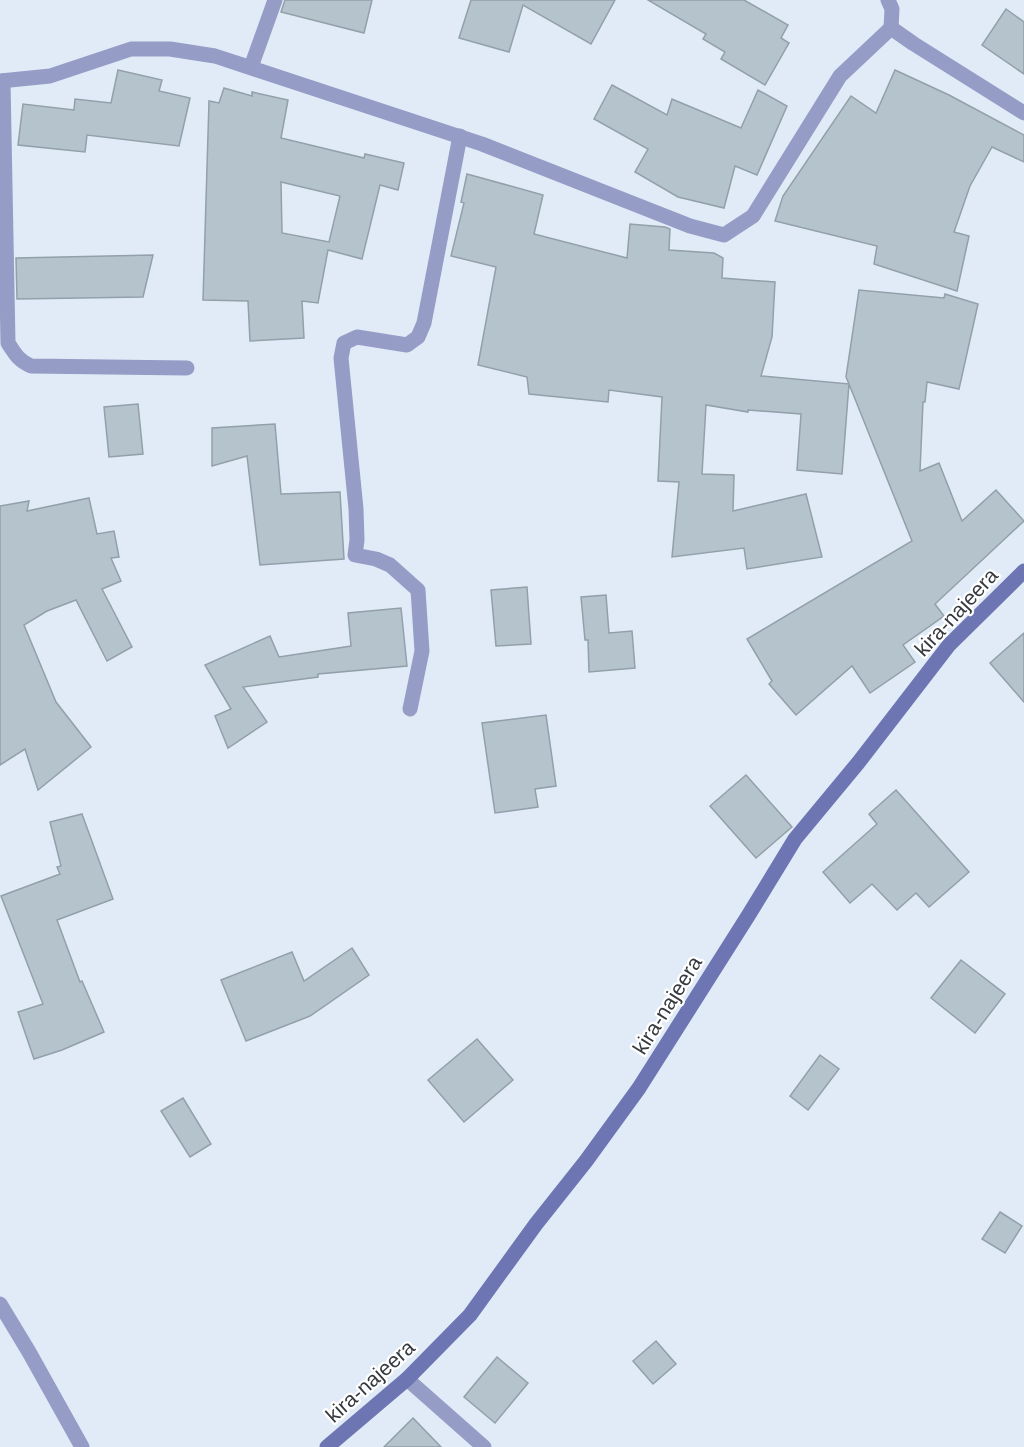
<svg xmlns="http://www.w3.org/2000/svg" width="1024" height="1447" font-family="Helvetica,sans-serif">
	<rect width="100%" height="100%" fill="#e1ebf8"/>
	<g fill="#b5c3cd" stroke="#92a0a9" stroke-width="1.5" fill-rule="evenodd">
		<polygon points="285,0 372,0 364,33 281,12"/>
		<polygon points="471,0 615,0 591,44 523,5 509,52 459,38"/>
		<polygon points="648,0 744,0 788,25 781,38 789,43 765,85 721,59 725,52 703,39 706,34"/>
		<polygon points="1006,9 1024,22 1024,74 982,45"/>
		<polygon points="118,70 162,80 159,91 190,98 179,146 87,135 85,152 18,145 23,104 74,110 75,99 111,103"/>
		<polygon points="895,70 949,95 1024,135 1024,162 992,147 970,186 954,232 969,236 957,291 874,264 877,246 775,221 783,196 851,96 876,113"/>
		<polygon points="612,85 667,115 672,99 741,128 758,90 787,106 757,175 735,166 724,208 678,197 635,172 648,149 594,119"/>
		<path d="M224,88l28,8v-4l36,8 -7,38 83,20 1,-4 39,9 -6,27 -18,-5 -18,74 -34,-9 -10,53 -16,-2 2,37 -54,3 -2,-40 -45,-1 6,-199 10,2zM281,182l59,14 -11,46 -47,-9z"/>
		<polygon points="467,174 543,195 534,234 627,258 630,224 665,227 670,229 669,250 714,253 723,258 722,278 775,282 772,337 761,376 849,384 846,377 859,290 944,298 945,294 978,304 959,389 927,382 925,402 923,402 920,471 939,463 962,521 996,490 1024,521 935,604 944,616 903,645 915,662 870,693 852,666 796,715 769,684 772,681 747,639 912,541 849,384 842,474 797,470 801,414 748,410 748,412 706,405 702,474 734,475 733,511 806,494 822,557 747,569 744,548 672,557 679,482 658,481 662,397 609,390 608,402 529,394 527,377 478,365 496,267 451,256 464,203 461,202"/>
		<polygon points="153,255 143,297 17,299 16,258"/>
		<polygon points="138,404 143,454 109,457 104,407"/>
		<polygon points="275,424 281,494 340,492 344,559 260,565 247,456 212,466 212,428"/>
		<polygon points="89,498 97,534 114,531 119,557 111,558 121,581 102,589 132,647 107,661 76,600 47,611 24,625 56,702 91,747 38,790 25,749 0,765 0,506 29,501 27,511"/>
		<polygon points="527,587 531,644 496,646 491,590"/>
		<polygon points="606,595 609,633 632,631 635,668 589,672 588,640 585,640 581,597"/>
		<polygon points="401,608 407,666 318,674 318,677 243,687 267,722 228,748 215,716 231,709 205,665 270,636 279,657 351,646 348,613"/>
		<polygon points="1024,633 1024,702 990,663"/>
		<polygon points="546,715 556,786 535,789 538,807 495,813 482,723"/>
		<polygon points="746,775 792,827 756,858 710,806"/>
		<polygon points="896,790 969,872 929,907 916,893 897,910 872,884 850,903 823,872 877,824 869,814"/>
		<polygon points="82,814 113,899 57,920 80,982 82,981 104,1032 62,1050 34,1059 18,1012 43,1004 1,896 60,874 57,867 61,866 50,822"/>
		<polygon points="352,948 369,975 310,1016 246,1041 221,980 292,952 304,981"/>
		<polygon points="961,960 1005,994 975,1033 931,998"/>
		<polygon points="477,1039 513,1080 464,1122 428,1080"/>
		<polygon points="820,1055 839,1069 808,1110 790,1096"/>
		<polygon points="183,1098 211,1144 190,1157 161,1111"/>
		<polygon points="1000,1212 1022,1226 1005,1253 982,1239"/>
		<polygon points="656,1341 676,1364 653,1384 633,1361"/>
		<polygon points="497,1357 528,1383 495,1423 464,1397"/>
		<polygon points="413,1418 441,1447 384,1447"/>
	</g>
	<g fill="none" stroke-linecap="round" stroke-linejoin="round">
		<g stroke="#959dc6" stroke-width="15">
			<polyline points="888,0 892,9 891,28"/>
			<polyline points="251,67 275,0"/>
			<polyline points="0,81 50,76 131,49 170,49 215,56 482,144 690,226 724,235 753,216 840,76 891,28 914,44 1024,113"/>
			<path d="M3,81l5,262c8,12 10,17 23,23l156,2"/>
			<polyline points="410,709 422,651 418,590 390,565 376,559 355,555 357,540 356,509 341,358 344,343 357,337 407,345 418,337 424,323 460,136"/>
			<polyline points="0,1304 29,1352 82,1447"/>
			<polyline points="407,1379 484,1447"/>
		</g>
		<polyline stroke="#6d76b2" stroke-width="15" points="327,1447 407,1379 470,1315 536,1224 586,1161 639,1088 748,916 795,839 858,763 949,645 1024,571"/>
	</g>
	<g text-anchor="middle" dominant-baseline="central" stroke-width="4.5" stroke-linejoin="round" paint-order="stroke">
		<g font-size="21" fill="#363a3f" stroke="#fff">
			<text transform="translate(956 612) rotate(-47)">kira-najeera</text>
			<text transform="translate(667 1005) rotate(-58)">kira-najeera</text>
			<text transform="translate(370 1381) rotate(-42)">kira-najeera</text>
		</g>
	</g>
</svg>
